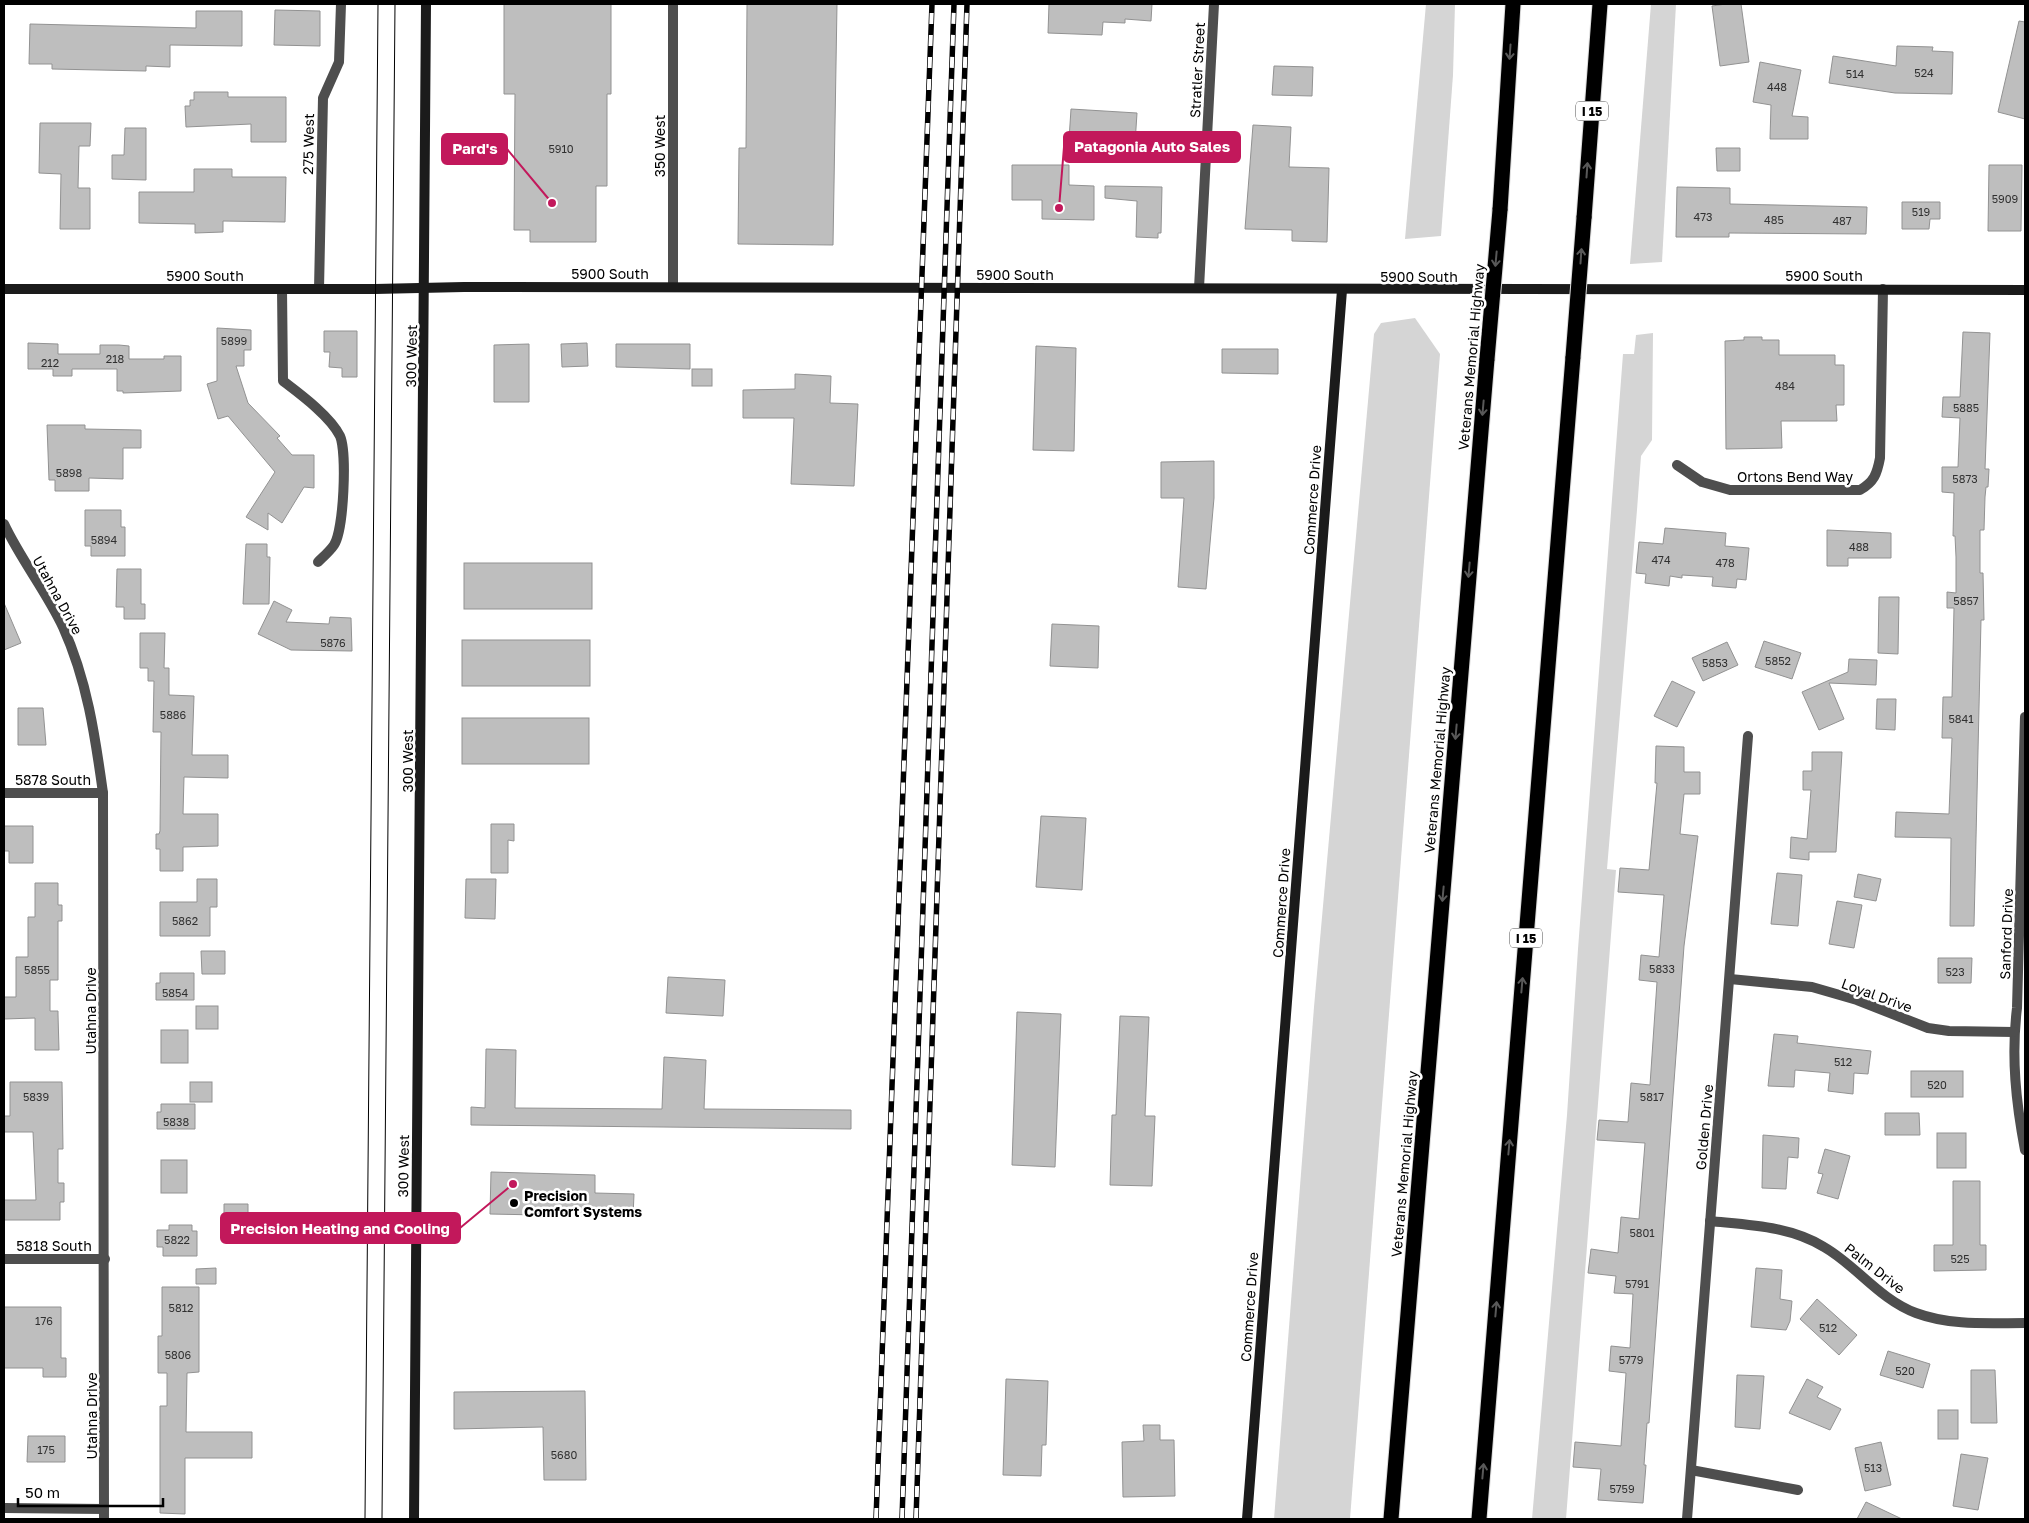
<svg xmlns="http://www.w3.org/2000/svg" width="2029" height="1523" font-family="'Golos Text',sans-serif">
	<rect width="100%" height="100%" fill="#fff"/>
	<g fill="#d5d5d5">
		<polygon points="1426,4 1455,4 1453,75 1441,236 1405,239"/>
		<polygon points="1651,4 1676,4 1662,262 1630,264"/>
		<polygon points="1415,318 1440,354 1350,1519 1274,1519 1314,1007 1374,334 1381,323"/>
		<polygon points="1653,333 1652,440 1641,456 1637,510 1607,869 1616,870 1566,1519 1532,1519 1567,1115 1578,949 1623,354 1634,354 1636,335"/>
	</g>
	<g fill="#bebebe" stroke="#929292">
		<polygon points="504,4 611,4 611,94 607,94 607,186 596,186 596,242 530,242 530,230 514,230 515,94 504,94"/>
		<polygon points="747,4 837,4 833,245 738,244 739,148 746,148"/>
		<polygon points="1049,4 1152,4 1151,21 1125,19 1125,23 1103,22 1102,35 1048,33"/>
		<polygon points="1726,4 1741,4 1749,62 1720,66 1712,6"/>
		<polygon points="275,10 320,11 320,46 274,45"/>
		<polygon points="196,11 242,11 242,46 170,45 170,67 146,66 146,71 52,69 52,64 29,64 30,24 196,28"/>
		<polygon points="2019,21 2025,22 2025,119 1998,112"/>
		<polygon points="1897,46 1933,47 1932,51 1953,52 1952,94 1895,93 1829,83 1833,56 1896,66"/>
		<polygon points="1760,62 1801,70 1792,116 1808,117 1808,139 1770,139 1771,105 1753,102"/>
		<polygon points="1274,66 1313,67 1312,96 1272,95"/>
		<polygon points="194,92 228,92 228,97 286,97 286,142 251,142 251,124 186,127 185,106 190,106 190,100 194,100"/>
		<polygon points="1071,109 1137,113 1134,159 1068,155"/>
		<polygon points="40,123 91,123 90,146 79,146 78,188 90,188 90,229 60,229 61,174 39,173"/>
		<polygon points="1253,125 1291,127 1289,167 1329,168 1327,242 1292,241 1292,230 1245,229"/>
		<polygon points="125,128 146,128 146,180 112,179 112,155 124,155"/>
		<polygon points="1716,148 1740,148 1740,171 1717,171"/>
		<polygon points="1012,165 1069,165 1069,185 1094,186 1094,220 1042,219 1042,200 1012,200"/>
		<polygon points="1989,165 2022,165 2021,231 1988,231"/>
		<polygon points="194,169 232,169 232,177 286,177 285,222 223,221 223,232 195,233 195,224 139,223 139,192 194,192"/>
		<polygon points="1105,186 1162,187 1161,233 1158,233 1158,238 1136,237 1137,201 1105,198"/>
		<polygon points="1677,187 1730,188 1730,204 1867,207 1866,234 1729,233 1729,237 1676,237"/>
		<polygon points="1902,202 1940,202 1940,219 1930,219 1929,229 1902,229"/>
		<polygon points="217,328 251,330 251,350 244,350 244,366 236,366 248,403 280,436 277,438 292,455 314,455 314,488 304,487 282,523 268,513 268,530 246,517 275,472 228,416 218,419 207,384 217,381"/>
		<polygon points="324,331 357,331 357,377 342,377 342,368 329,367 330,352 324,352"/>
		<polygon points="1963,332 1990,333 1985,469 1989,469 1988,487 1986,487 1985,497 1984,530 1980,530 1980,573 1983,573 1984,620 1981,620 1974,926 1950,926 1951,838 1895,837 1896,812 1949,814 1952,738 1942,738 1943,697 1952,697 1954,608 1947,608 1947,592 1956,593 1956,557 1955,536 1953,536 1954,493 1942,492 1942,467 1958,467 1960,418 1942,417 1943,397 1960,397"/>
		<polygon points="1744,337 1762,337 1762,340 1779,340 1779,355 1835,355 1835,365 1844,365 1844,405 1836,405 1837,421 1781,421 1782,448 1726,449 1725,341 1744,340"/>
		<polygon points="28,343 58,344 58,354 100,354 100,345 119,345 129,346 129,359 164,359 164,356 181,356 181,391 123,393 123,391 117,391 117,369 72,369 72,376 53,376 53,369 28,369"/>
		<polygon points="587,343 588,366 562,367 561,344"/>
		<polygon points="529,344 529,402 494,402 494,345"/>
		<polygon points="616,344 690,344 690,369 616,367"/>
		<polygon points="1036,346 1076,348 1074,451 1033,450"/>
		<polygon points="1222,349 1278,349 1278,374 1222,373"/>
		<rect x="692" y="369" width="20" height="17"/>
		<polygon points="795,374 831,376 830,403 858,404 854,486 791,484 794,418 743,418 743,390 795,389"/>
		<polygon points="47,425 85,425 85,429 141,430 141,448 123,448 123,479 89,478 89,491 55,491 55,480 49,480"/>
		<polygon points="1214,461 1214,498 1206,589 1178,587 1184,498 1161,498 1161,462"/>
		<polygon points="85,510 121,510 121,527 125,527 125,556 91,556 91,546 85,546"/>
		<polygon points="1665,528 1726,533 1725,546 1749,548 1746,580 1737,579 1736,588 1712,586 1713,577 1682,575 1682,578 1670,576 1669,586 1645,583 1646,574 1636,573 1639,542 1663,544"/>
		<polygon points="1827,530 1891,533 1891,558 1848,558 1848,566 1827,566"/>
		<polygon points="246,544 267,544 267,557 270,557 269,604 243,604"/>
		<rect x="464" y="563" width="128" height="46"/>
		<polygon points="117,569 141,569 141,604 145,604 145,619 124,619 124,607 116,607"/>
		<polygon points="1879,597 1899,597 1898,654 1878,653"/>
		<polygon points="274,601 292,610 286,622 329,624 330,617 351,618 352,651 291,650 258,634"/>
		<polygon points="4,603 21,643 4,650"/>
		<polygon points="1052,624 1099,626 1098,668 1050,666"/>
		<polygon points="140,633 165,633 164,668 169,668 169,695 194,696 192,755 228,755 228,778 184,777 183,814 218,814 218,846 183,847 183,871 160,871 160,849 156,849 156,834 159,834 160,831 161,732 153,732 154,681 148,681 148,668 140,668"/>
		<rect x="462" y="640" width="128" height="46"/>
		<polygon points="1764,641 1801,653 1792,679 1755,667"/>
		<polygon points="1727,642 1738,665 1703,681 1692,658"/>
		<polygon points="1849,659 1877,660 1876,685 1829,683 1844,719 1819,730 1802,692 1848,672"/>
		<polygon points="1672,681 1695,692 1677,727 1654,716"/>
		<polygon points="1877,699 1896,699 1895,730 1876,729"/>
		<polygon points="18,708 43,708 46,745 18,745"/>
		<rect x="462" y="718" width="127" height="46"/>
		<polygon points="1656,746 1684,747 1684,772 1700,772 1700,794 1684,794 1680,834 1698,836 1684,946 1649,1423 1647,1423 1644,1465 1646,1465 1643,1503 1598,1500 1601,1469 1573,1467 1575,1442 1621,1446 1626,1373 1609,1371 1611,1346 1630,1348 1633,1294 1614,1293 1616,1276 1588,1273 1591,1249 1618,1253 1621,1217 1639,1219 1645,1143 1597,1140 1599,1120 1628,1122 1631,1083 1650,1085 1657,982 1639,980 1641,955 1659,957 1664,895 1618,892 1620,868 1649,870 1657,783 1655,783"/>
		<polygon points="1812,752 1842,752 1836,852 1809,852 1809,860 1790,858 1791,837 1807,839 1811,790 1803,790 1803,771 1812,771"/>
		<polygon points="1041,816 1086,818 1082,890 1036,887"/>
		<polygon points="491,824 514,824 514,841 508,840 508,873 491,873"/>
		<polygon points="4,826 33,826 33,863 9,863 9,851 4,851"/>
		<polygon points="1777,873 1802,875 1798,926 1771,924"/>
		<polygon points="1858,874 1881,879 1876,901 1854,897"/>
		<polygon points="197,879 217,879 217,907 210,907 210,936 160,936 160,902 197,902"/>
		<polygon points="466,879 496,879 495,919 465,918"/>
		<polygon points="35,883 58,883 58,905 62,905 62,921 58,921 58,980 50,980 50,1011 58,1011 58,1014 59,1050 35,1050 35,1018 4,1019 4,997 16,997 16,957 28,957 28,917 35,917"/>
		<polygon points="1837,901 1862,905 1854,948 1829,944"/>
		<polygon points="201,951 225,951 225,974 202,974"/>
		<polygon points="1938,958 1972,958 1971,983 1938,983"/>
		<polygon points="160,973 194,973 194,1000 156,1000 156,983 160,983"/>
		<polygon points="668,977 725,980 723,1016 666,1013"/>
		<rect x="196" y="1006" width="22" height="23"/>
		<polygon points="1017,1012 1061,1014 1055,1167 1012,1165"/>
		<polygon points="1120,1016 1149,1017 1145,1116 1155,1116 1152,1186 1110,1185 1112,1115 1116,1115"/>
		<rect x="161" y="1030" width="27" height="33"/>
		<polygon points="1774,1034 1798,1036 1797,1043 1871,1051 1868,1074 1854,1073 1853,1094 1828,1091 1830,1073 1795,1070 1794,1087 1768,1086"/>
		<polygon points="486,1049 516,1050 515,1108 662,1109 664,1057 706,1060 704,1109 851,1110 851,1129 471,1125 471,1107 485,1108"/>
		<rect x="1911" y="1071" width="52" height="26"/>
		<polygon points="10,1082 62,1082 63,1149 58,1149 58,1183 64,1183 64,1202 60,1202 60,1220 4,1220 4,1200 36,1200 33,1132 4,1132 4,1116 10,1116"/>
		<rect x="190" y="1082" width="22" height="20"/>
		<polygon points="161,1104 195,1104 195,1129 157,1129 157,1112 161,1112"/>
		<polygon points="1885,1113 1919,1113 1920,1135 1885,1135"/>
		<rect x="1937" y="1133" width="29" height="35"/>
		<polygon points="1763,1135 1799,1138 1798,1158 1788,1157 1786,1189 1762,1188"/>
		<polygon points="1825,1149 1850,1156 1838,1199 1817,1193 1823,1174 1818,1173"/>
		<rect x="161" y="1160" width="26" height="33"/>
		<polygon points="491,1172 595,1175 595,1193 634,1194 633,1217 490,1214"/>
		<polygon points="1953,1181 1980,1181 1980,1245 1986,1245 1986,1270 1934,1271 1934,1245 1953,1245"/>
		<polygon points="224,1204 248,1204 248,1223 224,1222"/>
		<polygon points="169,1225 192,1225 192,1231 197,1231 197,1256 163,1256 163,1247 157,1247 157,1230 169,1230"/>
		<polygon points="216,1268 216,1284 196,1284 196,1269"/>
		<polygon points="1756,1268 1782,1270 1780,1299 1792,1301 1790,1321 1786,1330 1751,1327"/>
		<polygon points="162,1287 199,1287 199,1372 187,1373 186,1432 252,1432 252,1458 185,1458 185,1514 160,1513 160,1406 167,1406 167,1373 158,1373 158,1336 162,1336"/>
		<polygon points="1817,1299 1857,1335 1839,1355 1800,1319"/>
		<polygon points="4,1307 61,1307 61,1358 66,1358 66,1377 43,1377 43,1368 4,1368"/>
		<polygon points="1888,1351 1930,1364 1923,1388 1880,1375"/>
		<polygon points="1971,1370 1995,1370 1997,1423 1971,1423"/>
		<polygon points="1737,1375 1764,1376 1760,1429 1735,1427"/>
		<polygon points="1006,1379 1048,1381 1046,1445 1042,1445 1041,1476 1003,1475"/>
		<polygon points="1807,1379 1823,1387 1817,1397 1841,1409 1830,1430 1789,1413"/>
		<polygon points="585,1391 586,1480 544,1480 543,1427 454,1429 454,1392"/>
		<rect x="1938" y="1410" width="20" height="29"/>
		<polygon points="1143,1425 1160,1425 1160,1440 1174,1440 1175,1496 1123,1497 1122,1442 1144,1441"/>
		<polygon points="28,1436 65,1436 65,1462 27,1462"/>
		<polygon points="1881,1442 1891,1485 1865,1491 1855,1448"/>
		<polygon points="1961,1454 1988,1458 1978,1510 1953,1506"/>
		<polygon points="1866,1502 1902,1519 1857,1519"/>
	</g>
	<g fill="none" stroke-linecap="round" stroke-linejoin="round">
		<defs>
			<g id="highway">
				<polyline points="1500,210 1513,4"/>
				<polyline points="1584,218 1600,4"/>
				<polyline points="1391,1519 1487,359"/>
				<polyline points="1479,1519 1573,357"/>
			</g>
		</defs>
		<use href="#highway" stroke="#dbdbdb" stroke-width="17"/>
		<g stroke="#4e4e4e" stroke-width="10">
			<polyline points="673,4 673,287"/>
			<polyline points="1199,288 1214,4"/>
			<path d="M282,289l1,92c17,13 47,35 57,55 7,16 4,94 -6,109 -4,6 -11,12 -16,17"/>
			<polyline points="319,289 323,98 339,62 341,4"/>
			<path d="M1677,465l25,17 28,8h130c14,-8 17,-16 20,-32l3,-169"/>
			<path d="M4,524c17,36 42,67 59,103 24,53 32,108 40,166l1,726"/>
			<path d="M2025,717l-8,291c-6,49 -1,95 8,142"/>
			<polyline points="4,793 103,793"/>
			<polyline points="1730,979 1812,987 1857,1000 1928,1028 1949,1031 2014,1032"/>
			<path d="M1710,1221c39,4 80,5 114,26 33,19 55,52 92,66 35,13 73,10 109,10"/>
			<polyline points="4,1259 105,1259"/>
			<polyline points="1691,1470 1798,1490"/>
			<polyline points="4,1508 104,1509"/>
			<polyline points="1687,1519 1748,736"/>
		</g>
		<g stroke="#1b1b1b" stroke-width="10">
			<polyline points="4,289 375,289 464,287 2025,290"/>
			<polyline points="414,1519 426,4"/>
			<polyline points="1247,1519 1342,290"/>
		</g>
		<use href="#highway" stroke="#000" stroke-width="15"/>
		<g stroke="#000" stroke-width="1">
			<polyline points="365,1519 378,4"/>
			<polyline points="382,1519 395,4"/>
		</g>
		<defs>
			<g id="rail">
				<polyline points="876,1519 932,4"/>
				<polyline points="902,1519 954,4"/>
				<polyline points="916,1519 967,4"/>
			</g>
		</defs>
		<use href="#rail" stroke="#000" stroke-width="5.5"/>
		<use href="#rail" stroke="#fff" stroke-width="4" stroke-dasharray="11" stroke-linecap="butt"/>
		<defs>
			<g id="highway-bridge">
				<polyline points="1573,357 1584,218"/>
				<polyline points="1487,359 1500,210"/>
			</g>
		</defs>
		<use href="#highway-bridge" stroke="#dbdbdb" stroke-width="17" stroke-linecap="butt"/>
		<use href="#highway-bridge" stroke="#000" stroke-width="15"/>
	</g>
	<defs><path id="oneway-shaft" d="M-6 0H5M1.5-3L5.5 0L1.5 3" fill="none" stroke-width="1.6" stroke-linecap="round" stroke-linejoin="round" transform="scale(1.25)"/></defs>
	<g stroke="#595959">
		<use href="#oneway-shaft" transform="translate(1510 52) rotate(94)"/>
		<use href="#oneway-shaft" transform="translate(1587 170) rotate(-86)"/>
		<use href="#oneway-shaft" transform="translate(1581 256) rotate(-86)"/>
		<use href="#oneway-shaft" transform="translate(1496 259) rotate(95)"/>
		<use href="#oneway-shaft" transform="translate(1483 408) rotate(95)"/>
		<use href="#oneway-shaft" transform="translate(1469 570) rotate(95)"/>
		<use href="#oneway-shaft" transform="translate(1456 732) rotate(95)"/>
		<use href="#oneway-shaft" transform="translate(1443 894) rotate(95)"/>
		<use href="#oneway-shaft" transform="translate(1522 985) rotate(-85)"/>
		<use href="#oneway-shaft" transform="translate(1509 1147) rotate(-85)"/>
		<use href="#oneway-shaft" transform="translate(1496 1309) rotate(-85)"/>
		<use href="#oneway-shaft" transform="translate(1483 1471) rotate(-85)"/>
	</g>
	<circle fill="#000" stroke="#fff" stroke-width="2" cx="514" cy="1203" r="5"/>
	<g text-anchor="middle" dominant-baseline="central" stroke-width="5" stroke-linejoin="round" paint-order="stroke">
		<g font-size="11" fill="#303030">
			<text x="1924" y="72">524</text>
			<text x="1855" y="73">514</text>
			<text x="1777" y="86">448</text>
			<text x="561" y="148">5910</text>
			<text x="2005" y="198">5909</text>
			<text x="1921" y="211">519</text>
			<text x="1703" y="216">473</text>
			<text x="1774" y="219">485</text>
			<text x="1842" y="220">487</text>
			<text x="234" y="340">5899</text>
			<text x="115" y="358">218</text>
			<text x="50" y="362">212</text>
			<text x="1785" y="385">484</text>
			<text x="1966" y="407">5885</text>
			<text x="69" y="472">5898</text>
			<text x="1965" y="478">5873</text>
			<text x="104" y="539">5894</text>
			<text x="1859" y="546">488</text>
			<text x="1661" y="559">474</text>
			<text x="1725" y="562">478</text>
			<text x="1966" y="600">5857</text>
			<text x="333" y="642">5876</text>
			<text x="1778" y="660">5852</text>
			<text x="1715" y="662">5853</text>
			<text x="173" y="714">5886</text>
			<text x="1961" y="718">5841</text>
			<text x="185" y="920">5862</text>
			<text x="1662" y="968">5833</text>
			<text x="37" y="969">5855</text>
			<text x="1955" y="971">523</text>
			<text x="175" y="992">5854</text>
			<text x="1843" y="1061">512</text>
			<text x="1937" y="1084">520</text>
			<text x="36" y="1096">5839</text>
			<text x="1652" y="1096">5817</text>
			<text x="176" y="1121">5838</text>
			<text x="1642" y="1232">5801</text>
			<text x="177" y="1239">5822</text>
			<text x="1960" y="1258">525</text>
			<text x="1637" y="1283">5791</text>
			<text x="181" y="1307">5812</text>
			<text x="44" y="1320">176</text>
			<text x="1828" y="1327">512</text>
			<text x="178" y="1354">5806</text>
			<text x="1631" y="1359">5779</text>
			<text x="1905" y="1370">520</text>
			<text x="46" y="1449">175</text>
			<text x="564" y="1454">5680</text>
			<text x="1873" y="1467">513</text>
			<text x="1622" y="1488">5759</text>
		</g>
		<g fill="#fff" stroke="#4c4c4c" stroke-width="1">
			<rect x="1576" y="101.5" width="32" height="19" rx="4"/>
			<rect x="1510" y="928.5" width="32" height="19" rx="4"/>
		</g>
		<g font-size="12" font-weight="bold" fill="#000">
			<text x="1592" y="111">I 15</text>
			<text x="1526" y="938">I 15</text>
		</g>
		<g font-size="14" fill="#000" stroke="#fff">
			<text transform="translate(1197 70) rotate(-87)">Stratler Street</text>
			<text transform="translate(308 144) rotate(-89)">275 West</text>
			<text transform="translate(659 146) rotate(-90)">350 West</text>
			<text x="610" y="273">5900 South</text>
			<text x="1015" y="274">5900 South</text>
			<text x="205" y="275">5900 South</text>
			<text x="1824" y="275">5900 South</text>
			<text x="1419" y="276">5900 South</text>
			<text transform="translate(411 356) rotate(-89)">300 West</text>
			<text transform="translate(1471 357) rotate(-85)">Veterans Memorial Highway</text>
			<text x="1795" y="476">Ortons Bend Way</text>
			<text transform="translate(1312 500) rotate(-86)">Commerce Drive</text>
			<text transform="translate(58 595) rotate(61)">Utahna Drive</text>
			<text transform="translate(1437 760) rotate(-85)">Veterans Memorial Highway</text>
			<text transform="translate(407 761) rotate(-90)">300 West</text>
			<text x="53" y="779">5878 South</text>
			<text transform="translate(1281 903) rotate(-86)">Commerce Drive</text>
			<text transform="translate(2006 934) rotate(-88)">Sanford Drive</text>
			<text transform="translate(1877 995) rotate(20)">Loyal Drive</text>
			<text transform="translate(90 1011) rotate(-90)">Utahna Drive</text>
			<text transform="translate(1704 1127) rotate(-85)">Golden Drive</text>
			<text transform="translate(1404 1164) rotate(-85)">Veterans Memorial Highway</text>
			<text transform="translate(403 1166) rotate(-89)">300 West</text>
			<text x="54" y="1245">5818 South</text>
			<text transform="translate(1875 1268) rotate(38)">Palm Drive</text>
			<text transform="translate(1249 1307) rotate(-86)">Commerce Drive</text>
			<text transform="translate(91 1416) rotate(-90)">Utahna Drive</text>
		</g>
		<g font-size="14" font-weight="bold" fill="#000" stroke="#fff" text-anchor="start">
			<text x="524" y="1195">Precision<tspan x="524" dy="16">Comfort Systems</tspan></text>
		</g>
	</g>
	<path fill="none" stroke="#c2185b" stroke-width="2" d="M1059 208L1064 147M552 203L507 149M513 1184L460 1228"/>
	<g fill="#c2185b" stroke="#fff" stroke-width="2">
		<circle cx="1059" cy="208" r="5"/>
		<circle cx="552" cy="203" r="5"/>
		<circle cx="513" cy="1184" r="5"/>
	</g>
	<g fill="#c2185b" stroke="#c2185b" stroke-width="2">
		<rect x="1064" y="132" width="176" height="30" rx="5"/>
		<rect x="442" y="134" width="65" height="30" rx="5"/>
		<rect x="221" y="1213" width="239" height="30" rx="5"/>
	</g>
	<g font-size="15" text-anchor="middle" font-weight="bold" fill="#fff">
		<text x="1152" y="152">Patagonia Auto Sales</text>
		<text x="475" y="154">Pard's</text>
		<text x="340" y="1234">Precision Heating and Cooling</text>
	</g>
	<rect width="2029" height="1523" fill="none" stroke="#000000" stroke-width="10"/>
	<path d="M18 1498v8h145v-8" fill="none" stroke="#000000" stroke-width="2.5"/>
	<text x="25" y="1498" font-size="15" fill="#000000" stroke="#ffffff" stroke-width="4" paint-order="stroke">50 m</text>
</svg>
